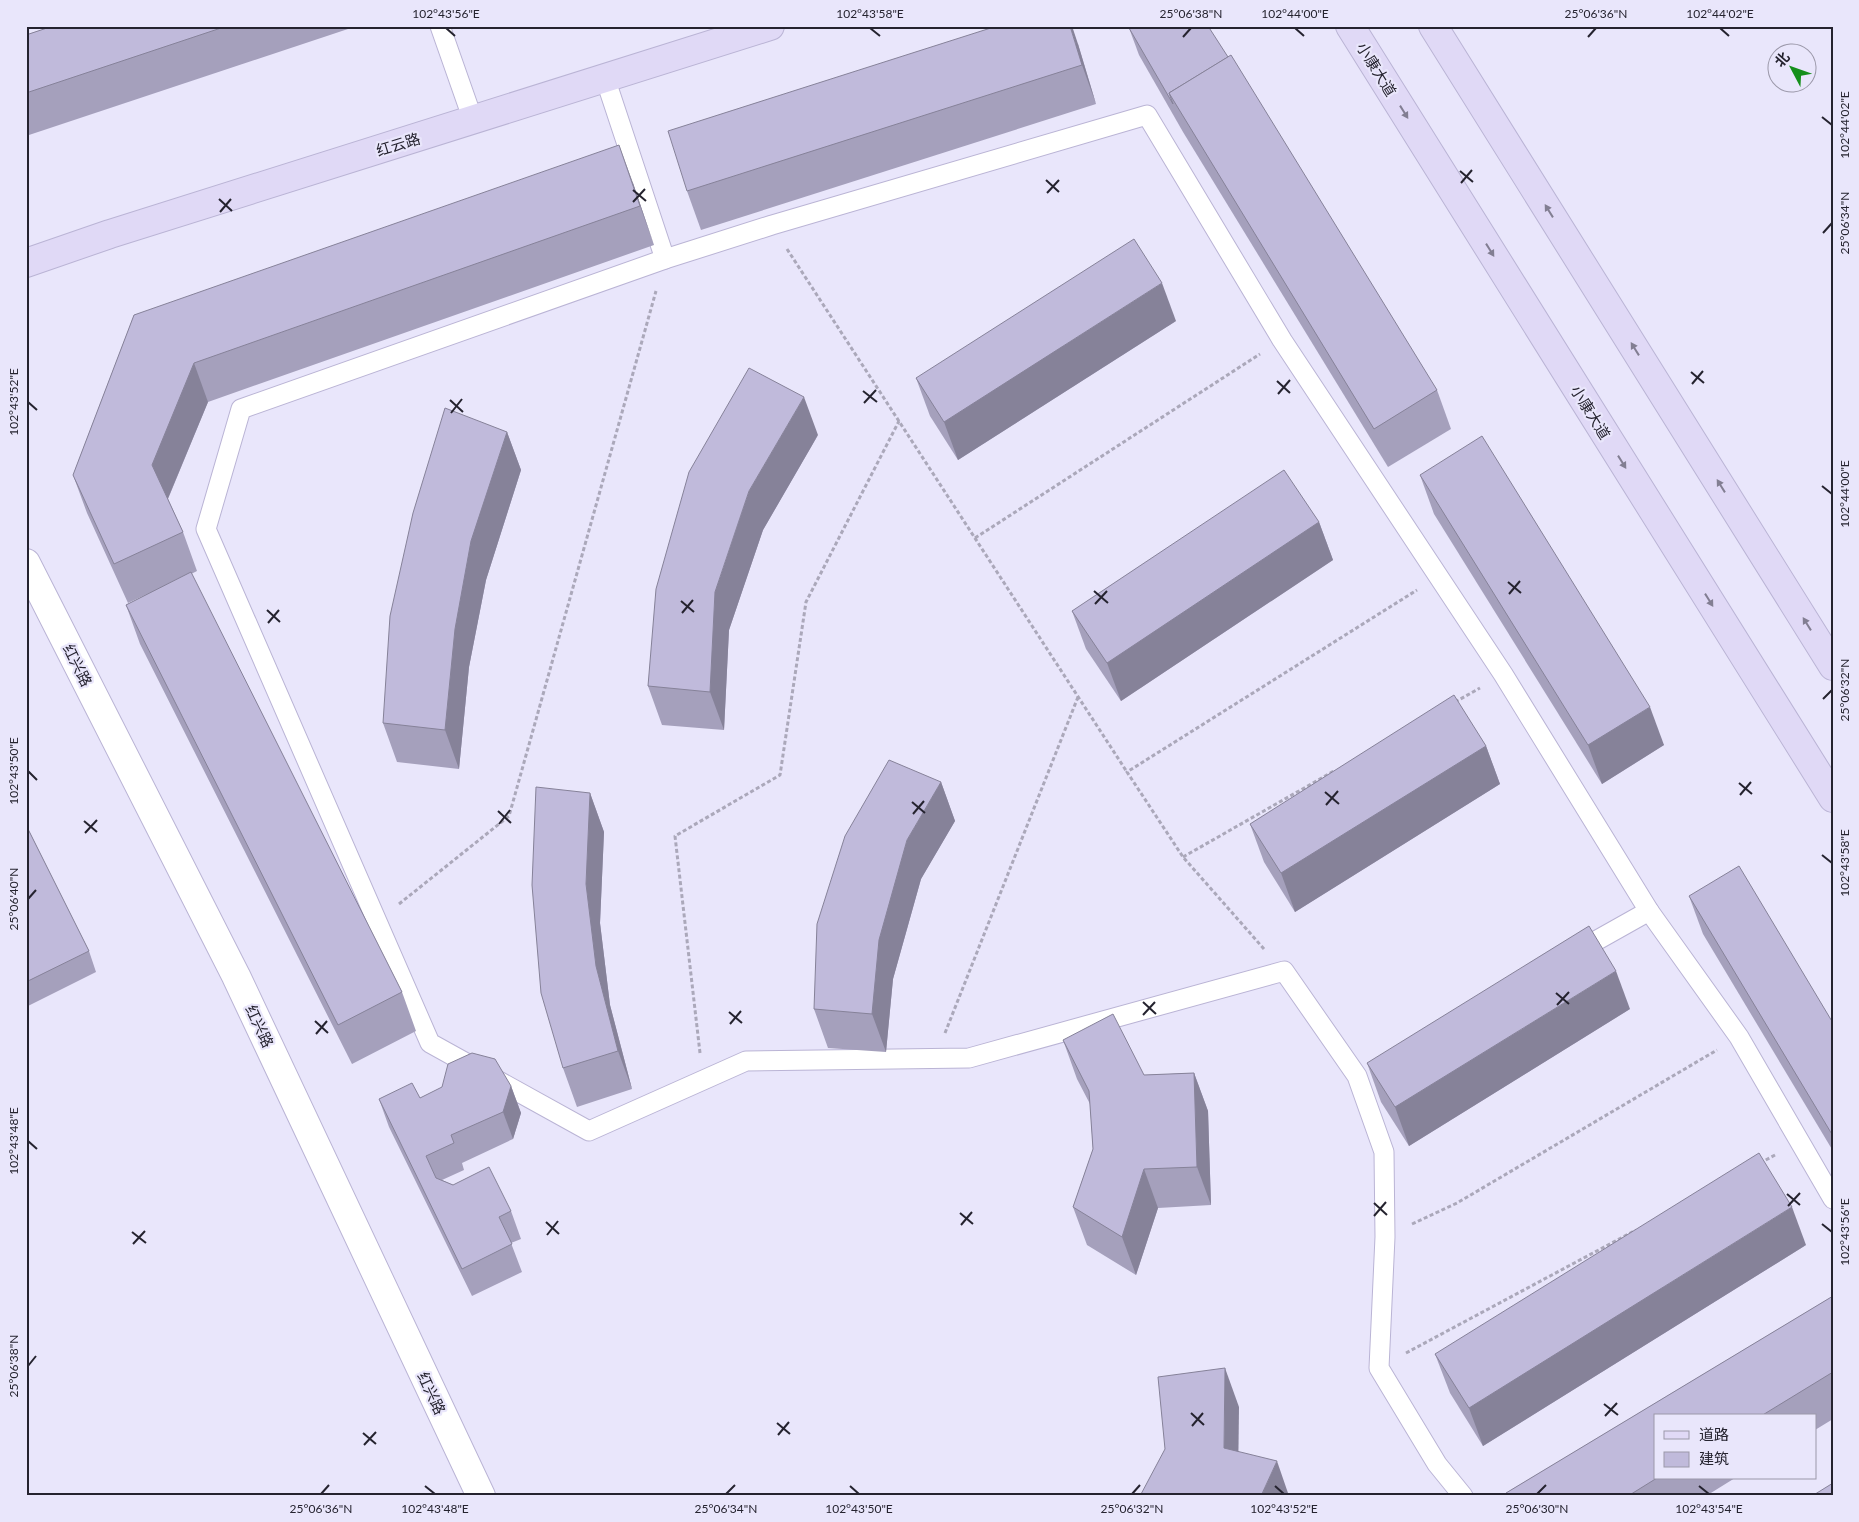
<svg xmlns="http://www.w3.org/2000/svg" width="1859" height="1522" font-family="Lato,'Noto Sans SC',sans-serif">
	<rect width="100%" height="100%" fill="#e9e6fb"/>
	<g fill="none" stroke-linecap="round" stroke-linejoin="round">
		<defs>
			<g id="lane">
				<polyline points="440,26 473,120"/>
				<polyline points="605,78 665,259 241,409 206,529 430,1043 589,1131 746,1061 969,1058 1284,971 1357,1076 1384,1152 1385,1237 1379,1368 1437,1464 1463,1496"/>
				<polyline points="665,259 772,225 1147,115 1282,340 1503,674 1649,911 1739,1037 1833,1199"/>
				<polyline points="1576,952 1649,911"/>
			</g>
			<polyline id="street" points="26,563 236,976 481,1496"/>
			<g id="secondary">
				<polyline points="1350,26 1833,798"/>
				<polyline points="1433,26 1833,666"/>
				<polyline points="26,263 110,234 770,26"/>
			</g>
		</defs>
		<use href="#lane" stroke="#bab4d5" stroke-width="21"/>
		<use href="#street" stroke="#bab4d5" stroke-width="30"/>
		<use href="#secondary" stroke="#bab4d5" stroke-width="30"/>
		<g stroke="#aba8ba" stroke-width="3" stroke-dasharray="4 2.5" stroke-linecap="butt">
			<polyline points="787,249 1127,772"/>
			<polyline points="975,538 1260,354"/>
			<polyline points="1455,702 1480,688"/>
			<polyline points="1183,857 1334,771"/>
			<polyline points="399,904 509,816 656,291"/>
			<polyline points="1264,949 1183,857 1127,772 1417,590"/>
			<polyline points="945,1033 1078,697"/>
			<polyline points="700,1053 675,836 780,775 806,602 899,421"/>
			<polyline points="1760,1163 1777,1154"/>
			<polyline points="1412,1224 1457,1203 1717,1050"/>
			<polyline points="1406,1353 1636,1230"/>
		</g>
		<use href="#lane" stroke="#fff" stroke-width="19"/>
		<use href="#street" stroke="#fff" stroke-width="28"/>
		<use href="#secondary" stroke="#e0d9f6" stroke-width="28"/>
	</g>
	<g fill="#a5a0bc">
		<polygon points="53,26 357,26 26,136 26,35"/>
		<polygon points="1129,28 1437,390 1451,429 1388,467 1183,132 1139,55"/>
		<polygon points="1078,44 1096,104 701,230 687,191"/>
		<polygon points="633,183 654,245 208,402 168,499 183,532 197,571 191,574 402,992 416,1031 352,1064 140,644 126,605 156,590 128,603 87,513 73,475 134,315"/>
		<polygon points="1176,321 958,460 930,416 916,378"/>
		<polygon points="507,432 521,470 486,580 469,667 459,769 397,762 383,723"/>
		<polygon points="818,435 763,530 729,630 724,730 662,725 648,686"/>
		<polygon points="1420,475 1664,745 1602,784 1434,514"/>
		<polygon points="1319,522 1333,560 1121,701 1086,649 1072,611"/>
		<polygon points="1486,746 1500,784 1295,912 1264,862 1250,824"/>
		<polygon points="941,782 955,821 921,879 893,979 886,1052 828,1048 814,1009"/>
		<polygon points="590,793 604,832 600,923 610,1005 632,1089 577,1107 563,1068"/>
		<polygon points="26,825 89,951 96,972 26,1007"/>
		<polygon points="1689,896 1833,1023 1833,1151 1703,934"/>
		<polygon points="1630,1009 1409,1146 1381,1102 1367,1063"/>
		<polygon points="1063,1040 1144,1075 1194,1073 1208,1111 1211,1205 1158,1208 1136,1275 1087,1245 1073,1207 1093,1149 1090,1104 1077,1079"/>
		<polygon points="511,1086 521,1113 513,1139 462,1163 464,1170 442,1180 511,1211 521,1239 511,1243 522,1272 472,1296 389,1127 379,1099 420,1098"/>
		<polygon points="1806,1245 1483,1446 1450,1393 1435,1354"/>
		<polygon points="1833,1296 1833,1419 1815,1430 1815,1416 1655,1416 1655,1478 1735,1478 1706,1496 1507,1496 1506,1493"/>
	</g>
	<g fill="#868299">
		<polygon points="1070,26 1072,26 1078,44 1096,104 1082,65"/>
		<polygon points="619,145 633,183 654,245 640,206"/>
		<polygon points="1162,283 1176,321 958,460 944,422"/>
		<polygon points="194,363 208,402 166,503 152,465"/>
		<polygon points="804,397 818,435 763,530 729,630 724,730 710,692 715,592 749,491"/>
		<polygon points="507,432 521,470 486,580 469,667 459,769 445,730 455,629 471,541"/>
		<polygon points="1319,522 1333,560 1121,701 1107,663"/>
		<polygon points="1650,707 1664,745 1602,784 1588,745"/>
		<polygon points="1486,746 1500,784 1295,912 1281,873"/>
		<polygon points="941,782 955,821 921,879 893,979 886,1052 872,1014 879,940 907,840"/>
		<polygon points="590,793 604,832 600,923 610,1005 632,1089 618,1051 596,966 586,884"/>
		<polygon points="1616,971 1630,1009 1409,1146 1395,1107"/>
		<polygon points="1194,1073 1208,1111 1211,1205 1197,1167"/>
		<polygon points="511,1086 521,1113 513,1139 503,1112"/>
		<polygon points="1144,1169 1158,1208 1136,1275 1122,1237"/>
		<polygon points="1792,1207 1806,1245 1483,1446 1469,1408"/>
		<polygon points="1225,1368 1239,1407 1238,1486 1224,1448"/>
		<polygon points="1277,1461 1289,1496 1261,1496"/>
	</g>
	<g fill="#c0badb" stroke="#868299">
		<polygon points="53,26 227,26 26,93 26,35"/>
		<polygon points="997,26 1070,26 1082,65 687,191 668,131"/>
		<polygon points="1129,26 1208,26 1228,57 1169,93 1173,104 1129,28"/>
		<polygon points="1231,55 1437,390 1374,429 1169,93"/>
		<polygon points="619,145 640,206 194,363 152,465 183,532 114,564 73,475 134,315"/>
		<polygon points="1134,239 1162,283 944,422 916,378"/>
		<polygon points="749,368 804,397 749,491 715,592 710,692 648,686 656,589 689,472"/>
		<polygon points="445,408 507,432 471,541 455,629 445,730 383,723 390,616 413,513"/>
		<polygon points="1482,436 1650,707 1588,745 1420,475"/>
		<polygon points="1284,470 1319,522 1107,663 1072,611"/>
		<polygon points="191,572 402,992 338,1025 126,605"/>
		<polygon points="1454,695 1486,746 1281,873 1250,824"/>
		<polygon points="889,760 941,782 907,840 879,940 872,1014 814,1009 817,924 845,836"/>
		<polygon points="536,787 590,793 586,884 596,966 618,1051 563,1068 541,993 532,885"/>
		<polygon points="26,825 89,951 26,982"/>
		<polygon points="1739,866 1833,1023 1833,1136 1689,896"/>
		<polygon points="1589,926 1616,971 1395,1107 1367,1063"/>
		<polygon points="1113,1014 1144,1075 1194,1073 1197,1167 1144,1169 1122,1237 1073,1207 1093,1149 1089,1091 1063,1040"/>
		<polygon points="472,1053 495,1059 511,1086 503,1112 451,1135 454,1143 426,1156 436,1178 453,1185 489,1167 511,1211 499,1217 512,1244 462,1269 379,1099 412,1083 420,1098 442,1087 448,1064"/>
		<polygon points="1759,1153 1792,1207 1469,1408 1435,1354"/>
		<polygon points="1833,1296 1833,1372 1761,1416 1655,1416 1655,1478 1657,1478 1628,1496 1508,1496 1506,1493"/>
		<polygon points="1225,1368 1224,1448 1277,1461 1261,1496 1140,1496 1165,1449 1158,1377"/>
		<polygon points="1833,1483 1833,1496 1812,1496"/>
	</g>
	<defs><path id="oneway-solid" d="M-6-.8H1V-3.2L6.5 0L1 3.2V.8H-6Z" transform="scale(1.25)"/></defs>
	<g fill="#827e92">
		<use href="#oneway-solid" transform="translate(1404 112) rotate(58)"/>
		<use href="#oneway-solid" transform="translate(1549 211) rotate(-122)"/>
		<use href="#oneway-solid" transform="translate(1490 250) rotate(58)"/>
		<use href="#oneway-solid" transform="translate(1635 349) rotate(-122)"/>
		<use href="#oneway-solid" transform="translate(1622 462) rotate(58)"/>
		<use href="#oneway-solid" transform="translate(1721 486) rotate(-122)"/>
		<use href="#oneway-solid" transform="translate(1709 600) rotate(58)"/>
		<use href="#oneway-solid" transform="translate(1807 624) rotate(-122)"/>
	</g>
	<path fill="none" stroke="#25232f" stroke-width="2" d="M446,28l9,8M870,28l10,8M1295,28l9,8M1720,28l9,8M1183,37l8,-9M1588,37l8,-9M1822,117l10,8M1460,171l13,11M1046,180l13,12M1461,183l11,-13M633,190l13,11M1047,193l12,-13M219,199l13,12M633,202l12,-13M220,212l11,-13M1823,233l9,-10M1691,372l13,11M1277,381l13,12M1692,384l11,-13M863,391l14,11M1278,394l12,-14M450,400l13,12M28,402l9,8M864,403l12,-13M451,413l11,-14M1822,486l10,8M1508,582l13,11M1094,591l14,12M1509,594l11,-13M681,601l13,11M1095,604l12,-13M267,610l13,12M682,613l11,-13M268,623l11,-13M1823,699l9,-9M28,771l9,9M1739,783l13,11M1325,792l14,12M1740,795l11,-13M912,802l13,11M1326,805l12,-14M498,811l13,12M913,814l11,-13M84,821l13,11M499,824l11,-14M85,833l12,-13M1822,855l10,8M28,899l8,-9M1556,993l13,11M1143,1002l13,12M1557,1005l12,-13M729,1012l13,11M1143,1015l12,-13M315,1021l13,12M730,1024l11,-13M316,1034l11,-13M28,1141l9,8M1787,1194l13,11M1374,1203l13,12M1788,1206l12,-13M960,1213l13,11M1374,1216l12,-14M546,1222l13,12M1822,1224l10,8M961,1225l11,-13M132,1232l14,11M547,1235l11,-14M133,1244l12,-13M28,1366l8,-10M1604,1404l14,11M1191,1413l13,12M1605,1416l12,-13M777,1423l13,11M1192,1426l11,-13M363,1433l13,11M778,1435l11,-13M364,1445l12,-13M425,1486l10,8M850,1486l9,8M1275,1486l9,8M1699,1486l10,8M321,1494l8,-9M726,1494l9,-9M1132,1494l8,-9M1537,1494l9,-9"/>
	<g text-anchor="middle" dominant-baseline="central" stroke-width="4.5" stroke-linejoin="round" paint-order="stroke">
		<g font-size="15" fill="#25232f" stroke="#e9e6fb">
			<text transform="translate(1377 69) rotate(58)">小康大道</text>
			<text transform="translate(398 144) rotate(-17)">红云路</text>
			<text transform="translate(1591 412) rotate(58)">小康大道</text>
			<text transform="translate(78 665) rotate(63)">红兴路</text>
			<text transform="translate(260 1026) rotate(65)">红兴路</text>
			<text transform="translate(432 1393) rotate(65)">红兴路</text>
		</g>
	</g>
	<rect width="1859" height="1522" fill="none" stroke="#e9e6fb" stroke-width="55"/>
	<rect x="1654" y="1414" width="162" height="65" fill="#e9e6fb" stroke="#9b98a9"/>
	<rect x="1664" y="1431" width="25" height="8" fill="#e0d9f6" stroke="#9b98a9"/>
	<text x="1699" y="1440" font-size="15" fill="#25232f">道路</text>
	<rect x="1664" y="1452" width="25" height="15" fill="#c0badb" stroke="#9b98a9"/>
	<text x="1699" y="1464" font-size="15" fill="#25232f">建筑</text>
	<g transform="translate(1792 68) rotate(311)"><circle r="24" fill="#e9e6fb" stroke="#9b98a9"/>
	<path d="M0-4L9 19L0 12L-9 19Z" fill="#158f1b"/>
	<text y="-8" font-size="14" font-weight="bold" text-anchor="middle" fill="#25232f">北</text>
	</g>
	<rect x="28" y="28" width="1804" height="1466" fill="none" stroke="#25232f" stroke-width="2"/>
	<g font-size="12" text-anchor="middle" fill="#25232f">
		<text x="446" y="18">102°43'56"E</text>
		<text x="870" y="18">102°43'58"E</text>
		<text x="1191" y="18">25°06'38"N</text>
		<text x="1295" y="18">102°44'00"E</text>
		<text x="1596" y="18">25°06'36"N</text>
		<text x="1720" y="18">102°44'02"E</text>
		<text transform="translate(1845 125) rotate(-90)" y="4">102°44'02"E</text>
		<text transform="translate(1845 223) rotate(-90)" y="4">25°06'34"N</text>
		<text transform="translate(14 402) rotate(-90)" y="4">102°43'52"E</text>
		<text transform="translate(1845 494) rotate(-90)" y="4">102°44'00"E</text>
		<text transform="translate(1845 690) rotate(-90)" y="4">25°06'32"N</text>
		<text transform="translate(14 771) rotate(-90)" y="4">102°43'50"E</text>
		<text transform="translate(1845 863) rotate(-90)" y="4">102°43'58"E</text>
		<text transform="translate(14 899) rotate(-90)" y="4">25°06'40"N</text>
		<text transform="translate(14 1141) rotate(-90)" y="4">102°43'48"E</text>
		<text transform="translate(1845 1232) rotate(-90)" y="4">102°43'56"E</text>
		<text transform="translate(14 1366) rotate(-90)" y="4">25°06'38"N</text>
		<text x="321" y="1513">25°06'36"N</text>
		<text x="435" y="1513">102°43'48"E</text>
		<text x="726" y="1513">25°06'34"N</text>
		<text x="859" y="1513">102°43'50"E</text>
		<text x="1132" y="1513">25°06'32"N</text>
		<text x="1284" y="1513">102°43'52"E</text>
		<text x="1537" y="1513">25°06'30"N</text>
		<text x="1709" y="1513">102°43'54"E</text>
	</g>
</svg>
